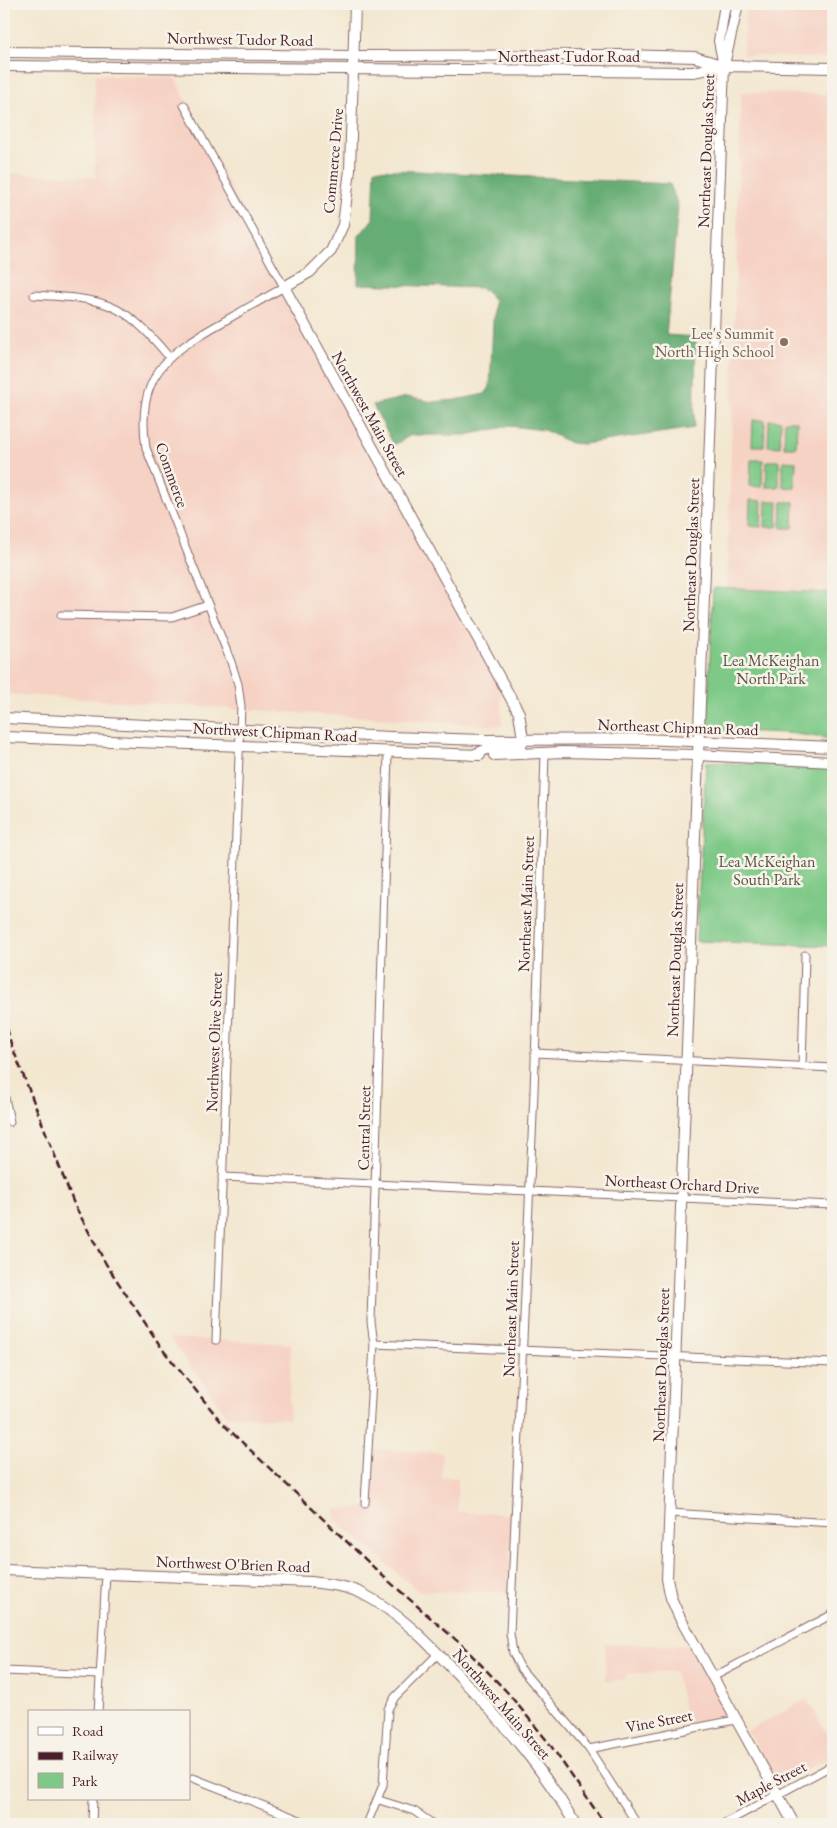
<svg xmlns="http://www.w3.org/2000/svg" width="837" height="1828" font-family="'EB Garamond',serif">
	<rect width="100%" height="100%" fill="#f7f3e8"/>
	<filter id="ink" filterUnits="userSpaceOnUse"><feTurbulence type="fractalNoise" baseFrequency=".02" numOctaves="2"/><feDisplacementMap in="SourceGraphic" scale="10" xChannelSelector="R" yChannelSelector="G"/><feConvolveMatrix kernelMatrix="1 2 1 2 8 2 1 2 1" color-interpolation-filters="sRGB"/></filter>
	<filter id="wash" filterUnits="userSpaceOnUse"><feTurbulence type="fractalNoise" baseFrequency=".0096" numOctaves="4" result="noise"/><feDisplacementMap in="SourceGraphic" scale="20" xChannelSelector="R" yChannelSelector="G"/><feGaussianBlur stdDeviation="1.12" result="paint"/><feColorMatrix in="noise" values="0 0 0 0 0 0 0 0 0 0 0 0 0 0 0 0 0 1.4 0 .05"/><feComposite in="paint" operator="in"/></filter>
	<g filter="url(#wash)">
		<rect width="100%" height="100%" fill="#f3e7d0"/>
		<g fill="#f6d2c4">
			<polygon points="746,4 833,4 833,59 743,55"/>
			<polygon points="95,75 175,78 246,218 500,682 502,726 4,694 4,173 95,177"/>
			<polygon points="741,92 833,95 833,593 727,589"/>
			<polygon points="169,1338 291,1344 289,1419 228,1416"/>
			<polygon points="369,1449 442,1453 441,1477 458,1478 457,1512 512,1514 509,1592 418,1591 336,1520 335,1510 368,1507"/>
			<polygon points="605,1644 689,1646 725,1710 725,1715 687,1724 675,1671 626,1674 626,1679 605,1682"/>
			<polygon points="807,1699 833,1744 833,1757 779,1784 747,1731"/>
		</g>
		<g fill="#7ec987" stroke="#647459">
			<polygon points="753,420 765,420 764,446 752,446"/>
			<polygon points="769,420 781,421 780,447 768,446"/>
			<polygon points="785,421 797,421 796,447 784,447"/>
			<polygon points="751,460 763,460 762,487 750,486"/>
			<polygon points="767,461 779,461 779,487 766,487"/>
			<polygon points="783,461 796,462 795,488 783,487"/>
			<polygon points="750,500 762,501 761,527 749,526"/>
			<polygon points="766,501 778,501 777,527 765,527"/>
			<polygon points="782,502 794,502 793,528 781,528"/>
			<polygon points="713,588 833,593 833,739 787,733 714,730 707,726"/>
			<polygon points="706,762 833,767 833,946 696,941"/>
		</g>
		<polygon fill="#66ad74" stroke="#586650" points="375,169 670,184 678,206 666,335 696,337 694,428 583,444 571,443 544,430 510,426 466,435 411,435 394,445 373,405 406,397 433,402 456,400 485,394 490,387 494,302 490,295 481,288 358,284 359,236 373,219"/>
	</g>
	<g filter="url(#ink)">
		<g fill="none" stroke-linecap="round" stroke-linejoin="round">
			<defs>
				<g id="street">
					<path d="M184,105l100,182c-21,12 -42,24 -63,36 -57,32 -85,55 -75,125l85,214 7,22 3,22 -25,634"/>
					<path d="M34,295c71,4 88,5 135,62"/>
					<polyline points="61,615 172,617 208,605"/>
					<polyline points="545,754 534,1092 510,1633 513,1653 521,1669 589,1749 637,1824"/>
					<polyline points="535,1053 833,1068"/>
					<polyline points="802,1067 805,955"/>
					<polyline points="4,1093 10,1122"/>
					<polyline points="222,1177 833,1205"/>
					<polyline points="374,1344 833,1363"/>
					<polyline points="365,1503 374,1344 371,1322 388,753"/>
					<polyline points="670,1513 833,1523"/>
					<polyline points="4,1671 100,1675"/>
					<polyline points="713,1677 833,1614"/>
					<polyline points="98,1712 106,1574"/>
					<polyline points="589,1749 735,1720"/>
					<polyline points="193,1778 310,1824"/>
					<polyline points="379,1800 414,1811 433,1824"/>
					<polyline points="92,1824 93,1799"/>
					<polyline points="367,1824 383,1785 388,1709 395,1697 438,1654"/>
					<polyline points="723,1824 833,1765"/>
				</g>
				<g id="secondary">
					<polyline points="355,4 350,170 343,225 331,251 310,272 284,287 519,713 523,739 521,747 487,749 473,755"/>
					<polyline points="725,4 719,41 724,66 667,1579 671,1598 679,1616 794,1824"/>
					<polyline points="4,52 354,56 621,55 695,57 721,65"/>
					<polyline points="724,65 738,4"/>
					<polyline points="4,66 693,72 724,66 833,68"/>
					<polyline points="4,718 390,737 484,740 642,739 833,747"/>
					<polyline points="4,737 480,755"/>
					<polyline points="494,755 563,752 697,755 833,762"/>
					<path d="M4,1570l307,12c17,2 36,4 52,12 39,20 70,54 100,86 42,45 82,91 112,144"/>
				</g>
			</defs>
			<use href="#street" stroke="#856565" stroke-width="9"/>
			<use href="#secondary" stroke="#856565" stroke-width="12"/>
			<use href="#street" stroke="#fff" stroke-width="7"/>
			<use href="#secondary" stroke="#fff" stroke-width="10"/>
			<polyline stroke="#4a1f2b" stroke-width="2.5" stroke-dasharray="8 4" stroke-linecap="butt" points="4,1016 11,1044 74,1204 106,1264 163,1350 223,1424 384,1577 463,1646 508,1693 549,1743 605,1824"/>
		</g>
	</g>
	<circle fill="#8d6e63" stroke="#f7f3e8" stroke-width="2" cx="784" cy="342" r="5"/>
	<g text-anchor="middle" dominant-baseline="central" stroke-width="5" stroke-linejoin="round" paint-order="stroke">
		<g font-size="16" fill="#4a1f2b" stroke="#f7f3e8">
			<text transform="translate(240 39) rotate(1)">Northwest Tudor Road</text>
			<text x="569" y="56">Northeast Tudor Road</text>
			<text transform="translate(706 151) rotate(-88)">Northeast Douglas Street</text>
			<text transform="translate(333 161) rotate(-85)">Commerce Drive</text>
			<text transform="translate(370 414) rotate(61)">Northwest Main Street</text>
			<text transform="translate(172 475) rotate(70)">Commerce</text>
			<text transform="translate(691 555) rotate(-88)">Northeast Douglas Street</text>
			<text transform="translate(678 727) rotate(2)">Northeast Chipman Road</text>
			<text transform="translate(275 732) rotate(3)">Northwest Chipman Road</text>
			<text transform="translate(526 904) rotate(-88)">Northeast Main Street</text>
			<text transform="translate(675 960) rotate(-88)">Northeast Douglas Street</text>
			<text transform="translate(214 1042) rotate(-88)">Northwest Olive Street</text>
			<text transform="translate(364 1128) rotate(-89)">Central Street</text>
			<text transform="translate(682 1184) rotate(3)">Northeast Orchard Drive</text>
			<text transform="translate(511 1309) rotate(-88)">Northeast Main Street</text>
			<text transform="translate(661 1365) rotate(-88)">Northeast Douglas Street</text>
			<text transform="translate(233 1564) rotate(2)">Northwest O'Brien Road</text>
			<text transform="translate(502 1704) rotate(49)">Northwest Main Street</text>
			<text transform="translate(659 1721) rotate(-11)">Vine Street</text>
			<text transform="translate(771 1783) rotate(-28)">Maple Street</text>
		</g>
		<g font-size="16" fill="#785e54" stroke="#f7f3e8" text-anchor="end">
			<text x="774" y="333">Lee's Summit<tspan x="774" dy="18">North High School</tspan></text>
		</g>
		<g font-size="16" fill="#5a5247" stroke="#f7f3e8">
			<text x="771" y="660">Lea McKeighan<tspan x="771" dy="18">North Park</tspan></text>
			<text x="767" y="861">Lea McKeighan<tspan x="767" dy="18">South Park</tspan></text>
		</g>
	</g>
	<rect width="837" height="1828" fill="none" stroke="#f7f3e8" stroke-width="20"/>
	<rect x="28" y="1710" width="162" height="90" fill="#f7f3e8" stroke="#b29e9c"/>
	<rect x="38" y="1727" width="25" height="8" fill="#ffffff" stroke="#b29e9c"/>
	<text x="72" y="1736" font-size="15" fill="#4a1f2b">Road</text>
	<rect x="38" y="1752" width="25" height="8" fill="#4a1f2b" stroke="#b29e9c"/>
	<text x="72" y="1760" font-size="15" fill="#4a1f2b">Railway</text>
	<rect x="38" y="1773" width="25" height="15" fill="#7ec987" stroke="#b29e9c"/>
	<text x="72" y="1786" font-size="15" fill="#4a1f2b">Park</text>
</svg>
